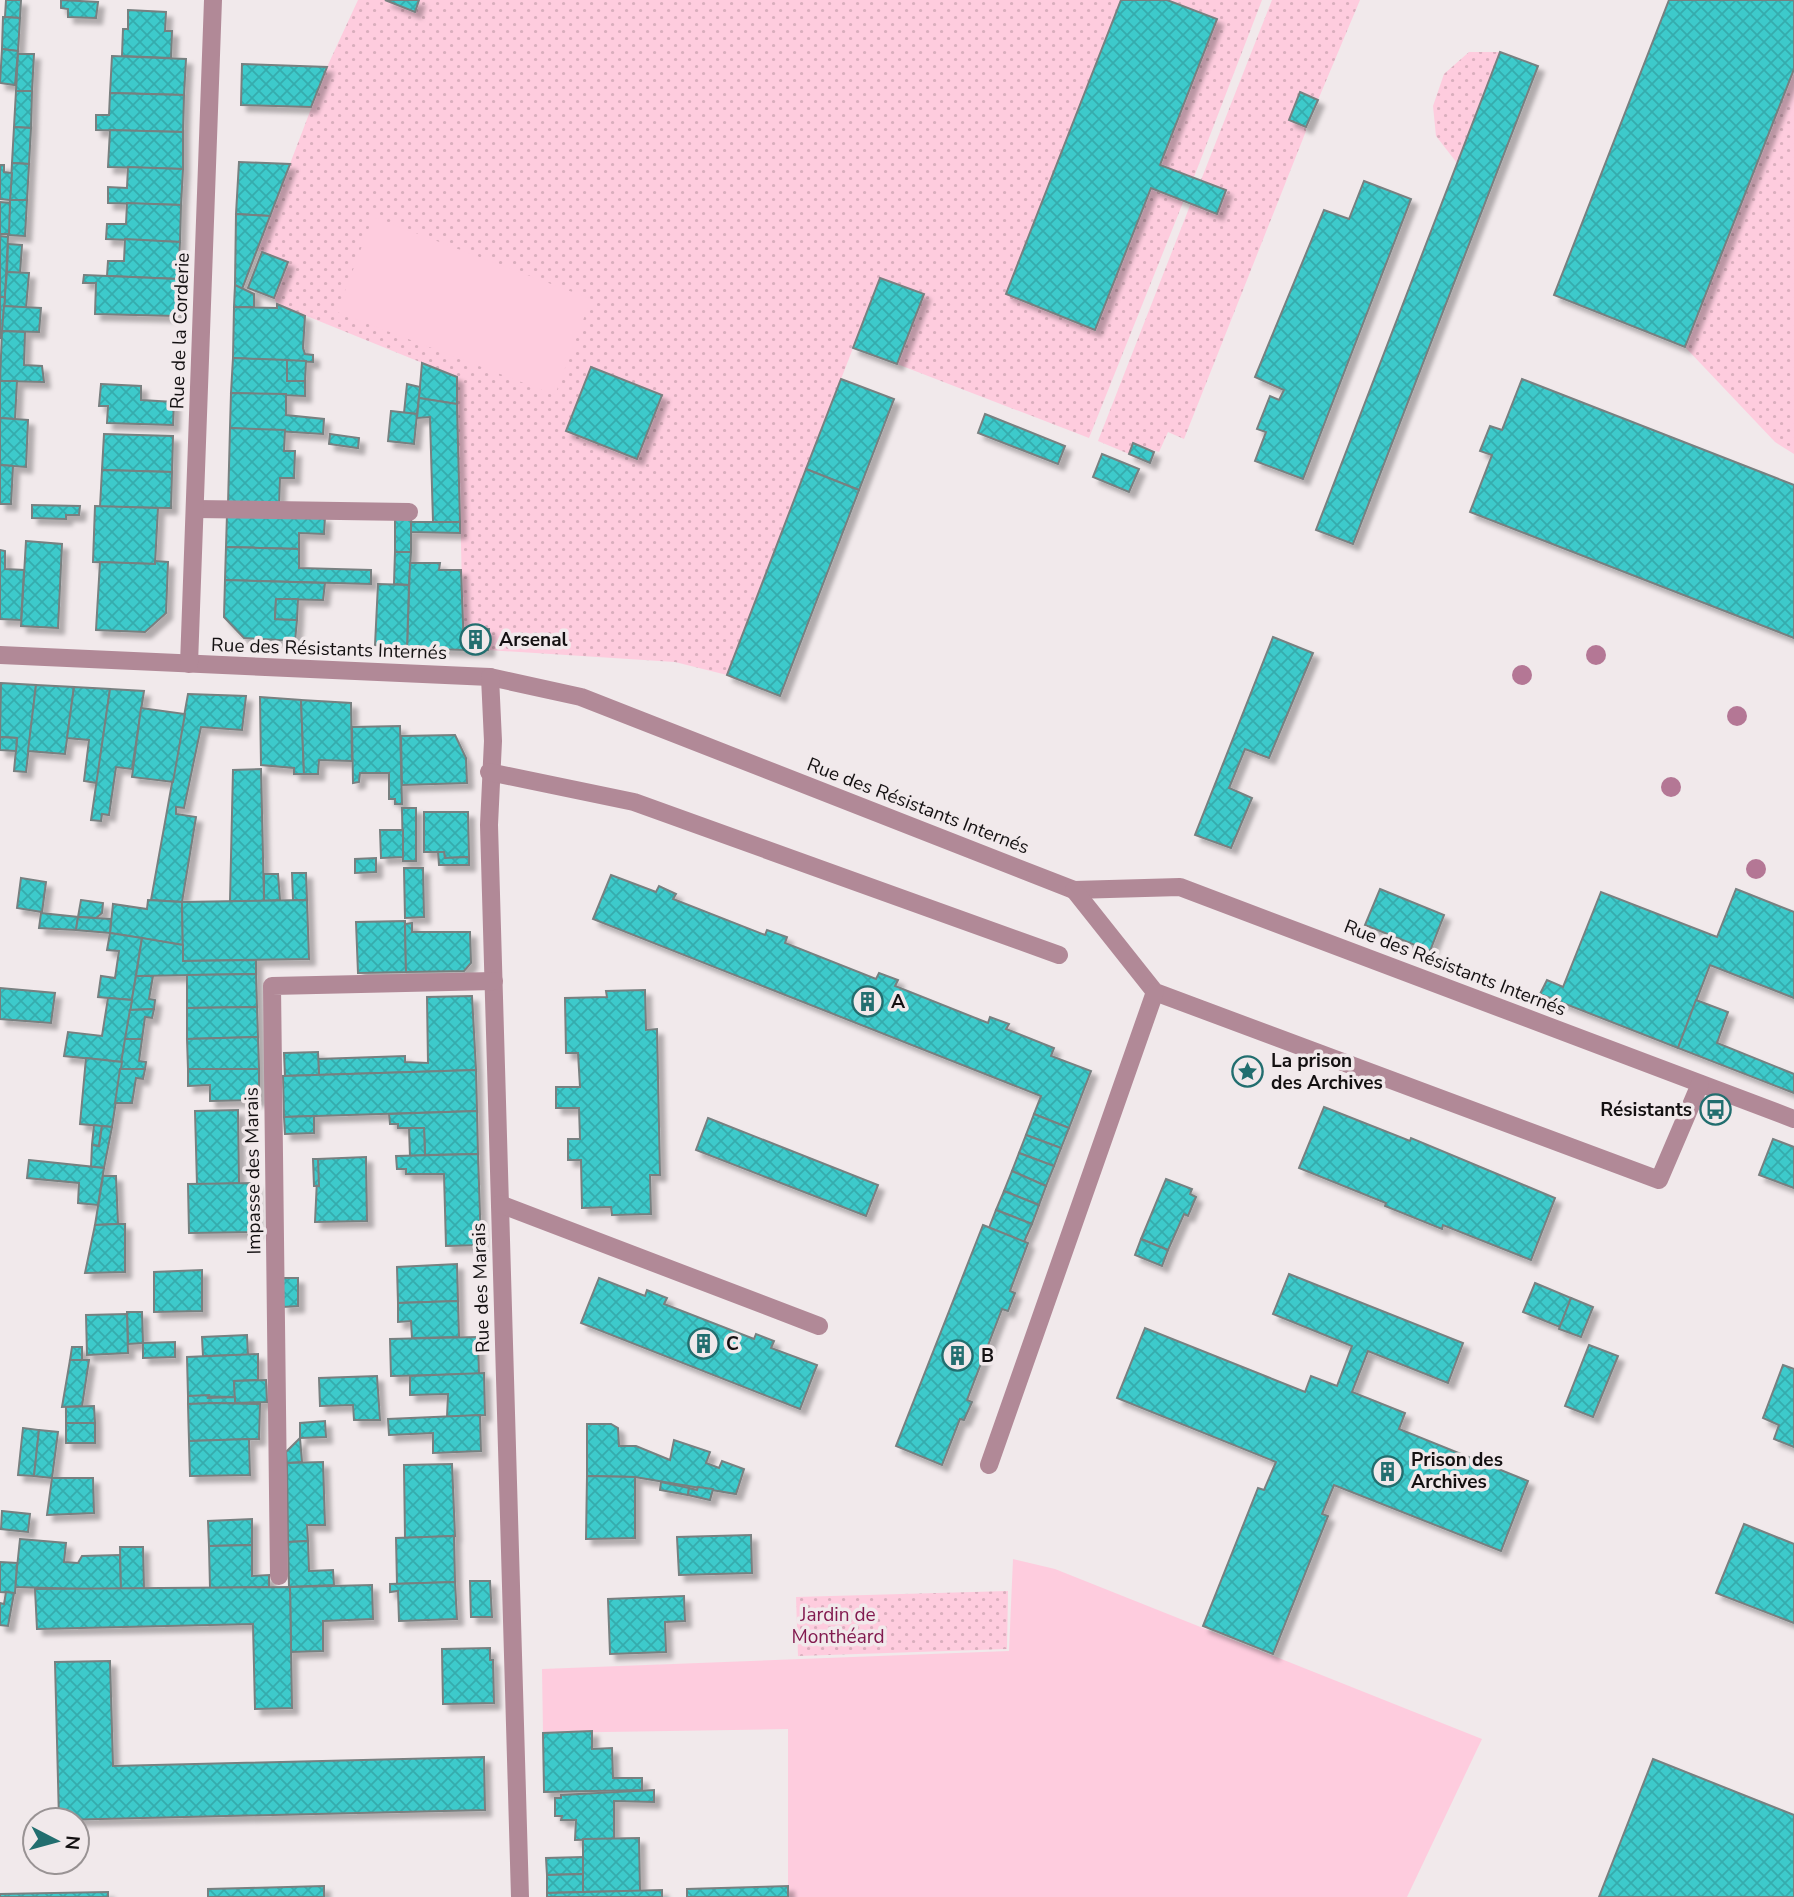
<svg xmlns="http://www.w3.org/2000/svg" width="1794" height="1897" font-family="'Nunito Sans',sans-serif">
	<defs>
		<pattern id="grass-dots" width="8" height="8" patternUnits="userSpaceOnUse" patternTransform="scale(1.75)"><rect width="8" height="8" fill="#feccde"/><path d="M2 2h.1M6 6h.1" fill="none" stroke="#d9aebd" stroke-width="1.8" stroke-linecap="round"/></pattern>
		<pattern id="building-cross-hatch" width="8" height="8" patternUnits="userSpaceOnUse" patternTransform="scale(1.75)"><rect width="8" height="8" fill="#3dcacb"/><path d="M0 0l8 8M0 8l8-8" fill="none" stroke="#35acad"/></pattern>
		<filter id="shadow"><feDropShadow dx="6" dy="6" stdDeviation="2" flood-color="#0004"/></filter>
	</defs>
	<rect width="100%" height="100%" fill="#f1e9eb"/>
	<g fill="url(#grass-dots)">
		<polygon points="358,0 385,0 415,11 419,0 1121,0 1006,294 1095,329 1151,188 1184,200 1089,438 897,364 924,295 880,278 727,675 675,662 488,650 463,628 457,377 277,304 274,298 288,262 257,250 327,67"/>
		<polygon points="1167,0 1262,0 1194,177 1161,165 1217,20"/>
		<polygon points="1272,0 1360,0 1318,100 1300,93 1306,131 1184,439 1168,432 1159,452 1133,443 1129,454 1098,441 1191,203 1218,213 1226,190 1201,180"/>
		<polygon points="1469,52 1500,52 1457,163 1436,136 1433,106 1444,74"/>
		<polygon points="1794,69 1794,454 1775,442 1685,347"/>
		<polygon points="1008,1591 1007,1649 798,1656 796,1597"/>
	</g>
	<g fill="#feccde">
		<polygon points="373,217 591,299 555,395 337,312"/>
		<polygon points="1013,1559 1055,1569 1482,1739 1407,1897 788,1897 788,1729 543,1733 542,1669 1009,1651"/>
	</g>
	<g fill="url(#building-cross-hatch)" stroke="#788080" stroke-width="2" filter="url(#shadow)">
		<polygon points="6,0 21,0 20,18 5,17"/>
		<polygon points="61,0 98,2 96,18 68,17 68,9 61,8"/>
		<polygon points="385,0 419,0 415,12"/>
		<polygon points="1121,0 1167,0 1217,19 1160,165 1226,190 1217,214 1151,188 1095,330 1006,294"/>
		<polygon points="1669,0 1794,0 1794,69 1685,347 1554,295"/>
		<polygon points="128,10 166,12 165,31 172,31 171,58 122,56 123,29 128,29"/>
		<polygon points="3,17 20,18 18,51 2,49"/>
		<polygon points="2,49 18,51 15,85 0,83"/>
		<polygon points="1500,52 1538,66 1353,544 1316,530"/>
		<polygon points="18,54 34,54 32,91 16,91"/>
		<polygon points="112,56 186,59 184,95 110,93"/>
		<polygon points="242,64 327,67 311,107 241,105"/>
		<polygon points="16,91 32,91 31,128 14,127"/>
		<polygon points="1300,92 1318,100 1306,127 1289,120"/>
		<polygon points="110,93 184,95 183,132 96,130 96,115 109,115"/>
		<polygon points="14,127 31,128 29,164 12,163"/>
		<polygon points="110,130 183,132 183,169 108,167"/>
		<polygon points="239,162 290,164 270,216 236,214"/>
		<polygon points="12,163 29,164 27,200 10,200"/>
		<polygon points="0,165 4,165 4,172 12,173 10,200 0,199"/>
		<polygon points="128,167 183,169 181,205 108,203 108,187 127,188"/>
		<polygon points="1364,181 1411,199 1303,479 1255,461 1266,432 1257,429 1270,396 1279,400 1284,390 1255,377 1324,210 1349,219"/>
		<polygon points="10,200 27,200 25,236 8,235"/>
		<polygon points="0,202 10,203 9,234 0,234"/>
		<polygon points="127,203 181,205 180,242 106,239 107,224 126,224"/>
		<polygon points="236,214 270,216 242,289 235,285"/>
		<polygon points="0,236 8,237 5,297 0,297"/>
		<polygon points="125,239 180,242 178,279 107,276 108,261 124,261"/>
		<polygon points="8,244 22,245 20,273 7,272"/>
		<polygon points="262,252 288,262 274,298 248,288"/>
		<polygon points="7,272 29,273 26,308 4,306"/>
		<polygon points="84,275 178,279 177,316 95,314 96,283 83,283"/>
		<polygon points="880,278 924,294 897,364 853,348"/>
		<polygon points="235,285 254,294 254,307 234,307"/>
		<polygon points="0,297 5,297 2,338 0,338"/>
		<polygon points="277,304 305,316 303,348 305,354 313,355 313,362 233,358 234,307 277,308"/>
		<polygon points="4,306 41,308 39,332 2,331"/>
		<polygon points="2,331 25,332 24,365 42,366 44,382 0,381"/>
		<polygon points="233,358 287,360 287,381 305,381 305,396 231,393"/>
		<polygon points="287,360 306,361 305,381 287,381"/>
		<polygon points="422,363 457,377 457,404 419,398"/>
		<polygon points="591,367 662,395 637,459 566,431"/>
		<polygon points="841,379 894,399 859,490 806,469"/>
		<polygon points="1522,379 1794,485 1794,638 1470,512 1492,455 1480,451 1490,426 1502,430"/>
		<polygon points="0,381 17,381 15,419 0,418"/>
		<polygon points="101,384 141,386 141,400 174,402 173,425 107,423 108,406 99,406"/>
		<polygon points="407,384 420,387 417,414 404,413"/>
		<polygon points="231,393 286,394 286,415 324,419 323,434 230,428"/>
		<polygon points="419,398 457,404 460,522 433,522 430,417 417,418"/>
		<polygon points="391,411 417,414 414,444 388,441"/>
		<polygon points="985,414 1065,446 1058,464 978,433"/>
		<polygon points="0,418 28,420 26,467 0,465"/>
		<polygon points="230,428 285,430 284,451 295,451 294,478 280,478 279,506 228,505"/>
		<polygon points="104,434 173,436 172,472 102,470"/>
		<polygon points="330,434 359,438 358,448 329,444"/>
		<polygon points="1133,443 1154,452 1150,463 1129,454"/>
		<polygon points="1102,454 1139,469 1129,492 1093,477"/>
		<polygon points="0,465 13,466 11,504 0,504"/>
		<polygon points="806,469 859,490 780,696 727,675"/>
		<polygon points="102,470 172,472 171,508 100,507"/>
		<polygon points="32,505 80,506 79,515 66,515 66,519 32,518"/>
		<polygon points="95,506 158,508 155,564 93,562"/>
		<polygon points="227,514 325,517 324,534 299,533 299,549 226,547"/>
		<polygon points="395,518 411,519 411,552 395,552"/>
		<polygon points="411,522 460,522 460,533 411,532"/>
		<polygon points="26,541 62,544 58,628 21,626"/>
		<polygon points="226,547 299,549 299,568 371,570 371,584 225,580"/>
		<polygon points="0,550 5,551 5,569 24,570 21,620 0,619"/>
		<polygon points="395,552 411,552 409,585 394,584"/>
		<polygon points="155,561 168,562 166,613 145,632 96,630 100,562 155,564"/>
		<polygon points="410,563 440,563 439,570 461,570 464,650 407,648"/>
		<polygon points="225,580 325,583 323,600 276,599 275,619 297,620 295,641 244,638 224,617"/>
		<polygon points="378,584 409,585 407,648 375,645"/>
		<polygon points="276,599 298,599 297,620 275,619"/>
		<polygon points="463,628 489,629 488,650 464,650"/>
		<polygon points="1273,637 1313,653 1269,758 1245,749 1229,788 1252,798 1231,848 1195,835"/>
		<polygon points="1,683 36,685 26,772 14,771 17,738 0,737"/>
		<polygon points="36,685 74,687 65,754 28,751"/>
		<polygon points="74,687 110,689 97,783 84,781 89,740 67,738"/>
		<polygon points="110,689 144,691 132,769 116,767 109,815 102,814 101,821 91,820"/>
		<polygon points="188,694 246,696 242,730 201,727 184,808 176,807 176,814 196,817 182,902 151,900"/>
		<polygon points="260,697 301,700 304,774 294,774 294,768 261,765"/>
		<polygon points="301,700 351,703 352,761 319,760 318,774 304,774"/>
		<polygon points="141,708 185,714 173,782 132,777"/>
		<polygon points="400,726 402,804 395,804 395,799 389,799 389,773 360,773 359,782 353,783 352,727"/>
		<polygon points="455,735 466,758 467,783 402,785 401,736"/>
		<polygon points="0,737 17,738 16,751 0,750"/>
		<polygon points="261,769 264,901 230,901 233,770"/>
		<polygon points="402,808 416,808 416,861 403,861"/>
		<polygon points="424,812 468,812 469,857 445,858 444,852 424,852"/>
		<polygon points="380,830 403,830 403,857 381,858"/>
		<polygon points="438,852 444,852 445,858 469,857 469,865 439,865"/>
		<polygon points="376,858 376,872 355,873 355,859"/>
		<polygon points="404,868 423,868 424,917 405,918"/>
		<polygon points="292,873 306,873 307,900 293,900"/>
		<polygon points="264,874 278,874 280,900 264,901"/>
		<polygon points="611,875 656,892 659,886 676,894 673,899 765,935 767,930 787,937 785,943 876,979 879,973 898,980 895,986 988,1023 990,1017 1009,1024 1006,1029 1054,1048 1051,1056 1091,1071 1069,1128 1034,1114 1041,1096 593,919"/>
		<polygon points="21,878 46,882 42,912 17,908"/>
		<polygon points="1380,889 1444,915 1430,951 1365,925"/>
		<polygon points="1736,889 1794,912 1794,998 1710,965 1678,1048 1540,994 1547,980 1563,987 1601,892 1717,937"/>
		<polygon points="81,900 103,903 102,913 96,918 78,917"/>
		<polygon points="148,900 182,902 183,945 110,933 113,904 147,909"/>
		<polygon points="307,900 309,959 183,961 182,902"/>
		<polygon points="41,913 78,917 76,930 39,928"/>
		<polygon points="78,917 111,919 110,933 76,930"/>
		<polygon points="405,921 406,972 358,973 356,922"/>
		<polygon points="412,923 412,932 470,932 471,963 464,971 406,972 405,924"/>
		<polygon points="110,933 142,938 132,1000 98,997 101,976 115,978 119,951 107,950"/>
		<polygon points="142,938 183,945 183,961 256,960 256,974 136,976"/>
		<polygon points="256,974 257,1007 187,1008 187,975"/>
		<polygon points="136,976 153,976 149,999 155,1000 154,1009 130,1010"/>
		<polygon points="0,988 55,993 51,1023 0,1019"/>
		<polygon points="645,990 646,1030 657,1029 660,1175 650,1175 651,1214 612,1215 611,1207 582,1208 581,1160 568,1160 568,1139 580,1139 579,1108 556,1108 556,1087 580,1087 578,1053 566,1053 565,998 607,997 606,991"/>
		<polygon points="472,996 476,1070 319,1075 318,1059 405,1056 405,1062 428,1063 427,997"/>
		<polygon points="108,998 132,1000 122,1062 64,1056 68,1032 102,1036"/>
		<polygon points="1696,1000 1728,1012 1717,1043 1794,1074 1794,1093 1678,1048"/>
		<polygon points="257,1007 258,1037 187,1039 187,1008"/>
		<polygon points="154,1009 152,1018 145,1017 142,1039 125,1039 130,1010"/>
		<polygon points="258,1037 259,1069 188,1069 187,1039"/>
		<polygon points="125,1039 142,1039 139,1061 146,1062 145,1069 120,1069"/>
		<polygon points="318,1052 319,1075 285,1076 284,1053"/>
		<polygon points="86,1058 122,1062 112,1127 80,1124"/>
		<polygon points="120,1069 145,1069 143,1079 136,1078 132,1103 115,1103"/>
		<polygon points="188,1069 259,1069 259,1100 210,1101 210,1085 188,1086"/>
		<polygon points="476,1070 477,1111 284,1117 283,1076"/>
		<polygon points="1324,1107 1410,1141 1411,1138 1555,1198 1531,1260 1443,1225 1442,1229 1385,1206 1386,1203 1299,1168"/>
		<polygon points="238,1110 239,1183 197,1185 195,1111"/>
		<polygon points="477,1111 478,1154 425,1155 424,1128 398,1128 398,1124 390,1124 389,1114"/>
		<polygon points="1034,1114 1069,1128 1061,1148 1026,1135"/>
		<polygon points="314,1116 314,1133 285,1134 284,1117"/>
		<polygon points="708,1118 878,1185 866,1216 696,1150"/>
		<polygon points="94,1125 102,1126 99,1146 92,1145"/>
		<polygon points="102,1126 112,1127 104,1168 91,1167 92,1145 99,1146"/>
		<polygon points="409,1128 424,1128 425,1155 410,1156"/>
		<polygon points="1026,1135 1061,1148 1054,1166 1019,1153"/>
		<polygon points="1773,1139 1794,1147 1794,1188 1759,1175"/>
		<polygon points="1019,1153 1054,1166 1046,1186 1012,1171"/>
		<polygon points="478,1154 481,1245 446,1246 444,1174 406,1174 406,1169 397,1169 396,1156"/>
		<polygon points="366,1157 367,1221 315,1222 318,1159"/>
		<polygon points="313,1159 318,1159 319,1186 314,1186"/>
		<polygon points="29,1160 104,1168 98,1205 78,1203 79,1183 27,1178"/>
		<polygon points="1012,1171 1046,1186 1039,1205 1004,1191"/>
		<polygon points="103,1176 116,1176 118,1224 95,1225"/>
		<polygon points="1166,1179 1192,1189 1190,1194 1196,1197 1188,1216 1184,1214 1168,1250 1141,1239"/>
		<polygon points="255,1183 256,1232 189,1233 188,1184"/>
		<polygon points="1004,1191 1039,1205 1032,1224 996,1210"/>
		<polygon points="996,1210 1032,1224 1024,1242 989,1228"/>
		<polygon points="118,1224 125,1224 125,1272 85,1273 95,1225"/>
		<polygon points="983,1225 1028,1243 1010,1291 1015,1293 1008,1311 1002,1309 967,1400 972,1402 964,1420 960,1419 942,1465 896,1446"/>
		<polygon points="1141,1239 1168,1250 1162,1266 1135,1255"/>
		<polygon points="457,1264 458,1301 398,1303 397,1267"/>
		<polygon points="202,1270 202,1311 154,1312 154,1272"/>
		<polygon points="1289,1274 1463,1343 1448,1383 1368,1351 1352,1392 1405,1413 1399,1429 1528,1481 1501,1551 1334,1485 1322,1514 1328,1516 1273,1654 1203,1626 1258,1488 1264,1490 1276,1462 1117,1398 1145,1328 1305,1392 1311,1376 1337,1386 1352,1346 1273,1314"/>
		<polygon points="282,1278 298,1278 298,1306 283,1307"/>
		<polygon points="599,1278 645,1296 647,1290 667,1298 664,1304 754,1339 756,1334 774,1341 771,1348 817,1365 800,1409 581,1323"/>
		<polygon points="1535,1283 1571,1298 1560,1327 1523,1312"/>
		<polygon points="1571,1298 1593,1307 1581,1337 1559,1329"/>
		<polygon points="458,1301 459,1337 412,1338 411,1321 398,1322 398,1303"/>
		<polygon points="127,1312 142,1312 143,1343 128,1344"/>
		<polygon points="127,1314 128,1353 87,1355 86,1315"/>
		<polygon points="247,1335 248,1355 203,1356 202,1337"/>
		<polygon points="478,1337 479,1374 391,1376 390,1339"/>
		<polygon points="175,1342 175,1357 143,1358 143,1343"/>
		<polygon points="1589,1345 1618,1356 1593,1417 1565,1406"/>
		<polygon points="72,1347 82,1347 82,1360 70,1360"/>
		<polygon points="258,1354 258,1380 234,1381 235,1397 188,1396 187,1357"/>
		<polygon points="70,1360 89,1360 82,1406 62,1407"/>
		<polygon points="1783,1365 1794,1369 1794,1447 1774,1439 1779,1425 1763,1418"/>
		<polygon points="484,1373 485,1415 447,1417 448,1394 410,1395 410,1376"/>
		<polygon points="377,1376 380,1420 354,1420 353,1405 320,1406 319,1378"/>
		<polygon points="266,1380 267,1402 235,1403 234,1381"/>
		<polygon points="209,1395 208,1398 235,1397 235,1403 188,1404 188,1396"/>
		<polygon points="213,1403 260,1404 259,1439 189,1441 188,1404"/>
		<polygon points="94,1406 95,1423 66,1423 66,1407"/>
		<polygon points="480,1415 481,1451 433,1453 433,1433 389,1435 388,1419"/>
		<polygon points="325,1421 326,1437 300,1438 300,1423"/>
		<rect x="66" y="1423" width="29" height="20"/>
		<polygon points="587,1424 611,1424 618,1428 619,1446 636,1446 670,1460 674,1440 710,1452 706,1463 719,1468 722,1461 744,1469 736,1494 635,1477 587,1476"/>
		<polygon points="23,1428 39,1430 34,1476 18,1475"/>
		<polygon points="39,1430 58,1432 52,1478 34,1476"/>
		<polygon points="300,1438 302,1462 287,1463 286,1452"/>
		<polygon points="249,1439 250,1475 190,1476 189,1441"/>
		<polygon points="323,1462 325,1525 307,1525 308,1541 288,1542 287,1463"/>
		<polygon points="452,1464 455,1536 405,1538 404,1465"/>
		<polygon points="587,1476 635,1477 635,1538 586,1539"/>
		<polygon points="52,1478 93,1478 94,1513 47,1515"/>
		<polygon points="661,1482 689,1488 688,1495 660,1490"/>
		<polygon points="698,1487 713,1489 710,1500 688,1495 689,1488 697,1490"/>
		<polygon points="2,1511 30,1514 28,1532 1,1529"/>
		<polygon points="252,1519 252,1545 209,1546 208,1521"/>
		<polygon points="1744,1524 1794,1544 1794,1623 1716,1593"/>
		<polygon points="751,1535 752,1573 679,1575 677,1537"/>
		<polygon points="454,1536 455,1582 397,1584 396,1538"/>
		<polygon points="20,1539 66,1543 64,1562 78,1563 82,1556 120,1555 121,1590 15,1587"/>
		<polygon points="308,1541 309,1571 333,1570 334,1585 289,1587 288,1542"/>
		<polygon points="252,1545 252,1576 269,1575 269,1587 210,1588 209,1546"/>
		<polygon points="120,1547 143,1547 144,1590 121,1590"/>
		<polygon points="0,1562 17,1563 15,1593 0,1592"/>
		<polygon points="470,1581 490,1581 492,1617 471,1617"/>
		<polygon points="455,1582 457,1619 399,1621 398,1591 390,1592 390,1584"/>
		<polygon points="372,1585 373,1619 323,1621 323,1651 291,1652 290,1587"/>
		<polygon points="290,1587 292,1708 255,1709 253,1624 37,1629 35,1589"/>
		<polygon points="6,1592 14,1593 8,1626 0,1625 0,1603 4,1604"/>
		<polygon points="684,1596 685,1621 665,1622 666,1652 610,1654 608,1599"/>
		<polygon points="490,1648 490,1660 493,1660 494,1703 443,1704 442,1649"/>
		<polygon points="110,1661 113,1766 484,1757 485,1810 59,1820 55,1662"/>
		<polygon points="592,1731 592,1749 612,1748 613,1778 642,1778 642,1790 544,1792 543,1733"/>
		<polygon points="1653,1759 1794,1815 1794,1897 1599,1897"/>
		<polygon points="654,1790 654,1802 614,1801 614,1839 575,1840 576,1820 561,1820 562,1816 555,1816 555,1798 561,1798 561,1795"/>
		<polygon points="639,1838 640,1891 583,1892 583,1839"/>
		<polygon points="583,1857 583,1874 547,1875 546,1858"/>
		<polygon points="583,1874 583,1892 547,1893 547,1875"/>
		<polygon points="324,1886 324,1897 208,1897 208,1889"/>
		<polygon points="788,1886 788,1897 687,1897 687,1889"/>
		<polygon points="662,1890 662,1897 547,1897 547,1893"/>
		<polygon points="108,1892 108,1897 0,1897 0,1894"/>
	</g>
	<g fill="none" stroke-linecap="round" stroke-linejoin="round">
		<g stroke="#b18997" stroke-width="18">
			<polyline points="195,509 409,512"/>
			<polyline points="0,655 490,677 581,697 1074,890 1180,887 1794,1119"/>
			<polyline points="189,664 213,0"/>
			<polyline points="490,677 493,741 489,825 520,1897"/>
			<polyline points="489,772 634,802 1059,955"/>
			<polyline points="1074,890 1155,992 1659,1180 1700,1084"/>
			<polyline points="500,1204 819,1326"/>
			<polyline points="989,1465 1155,992"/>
			<polyline points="279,1576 272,986 494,981"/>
		</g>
	</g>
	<g fill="#b47795">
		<circle cx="1596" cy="655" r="10"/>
		<circle cx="1522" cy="675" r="10"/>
		<circle cx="1737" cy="716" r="10"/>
		<circle cx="1671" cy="787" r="10"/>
		<circle cx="1756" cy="869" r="10"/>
	</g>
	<defs>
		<symbol id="building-ring" viewBox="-11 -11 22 22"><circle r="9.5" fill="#f1e9eb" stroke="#226e6f" stroke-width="1.5"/><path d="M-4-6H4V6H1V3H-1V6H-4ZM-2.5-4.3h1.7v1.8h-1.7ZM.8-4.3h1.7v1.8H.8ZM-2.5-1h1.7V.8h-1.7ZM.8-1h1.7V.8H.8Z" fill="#226e6f"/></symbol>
		<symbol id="sight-ring" viewBox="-11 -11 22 22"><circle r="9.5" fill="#f1e9eb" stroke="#226e6f" stroke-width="1.5"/><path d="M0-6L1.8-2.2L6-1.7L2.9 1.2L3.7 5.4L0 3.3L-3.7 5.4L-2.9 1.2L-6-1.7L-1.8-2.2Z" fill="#226e6f"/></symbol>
		<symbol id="bus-ring" viewBox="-11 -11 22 22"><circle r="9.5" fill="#f1e9eb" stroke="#226e6f" stroke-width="1.5"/><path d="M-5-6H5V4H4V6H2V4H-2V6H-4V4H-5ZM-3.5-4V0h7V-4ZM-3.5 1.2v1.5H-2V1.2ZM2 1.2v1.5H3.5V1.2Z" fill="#226e6f"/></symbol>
	</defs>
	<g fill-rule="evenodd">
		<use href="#building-ring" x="458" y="622" width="35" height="35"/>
		<use href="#building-ring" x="850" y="984" width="35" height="35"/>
		<use href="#sight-ring" x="1230" y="1054" width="35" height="35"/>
		<use href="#bus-ring" x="1698" y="1092" width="35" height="35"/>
		<use href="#building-ring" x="686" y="1326" width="35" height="35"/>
		<use href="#building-ring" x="940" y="1338" width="35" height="35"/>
		<use href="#building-ring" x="1370" y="1454" width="35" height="35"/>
	</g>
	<g text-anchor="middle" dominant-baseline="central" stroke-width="7" stroke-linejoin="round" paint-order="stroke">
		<g font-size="19" fill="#141112" stroke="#f1e9eb">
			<text transform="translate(180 331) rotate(-88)">Rue de la Corderie</text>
			<text transform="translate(329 649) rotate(2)">Rue des Résistants Internés</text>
			<text transform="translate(918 806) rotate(21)">Rue des Résistants Internés</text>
			<text transform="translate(1455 968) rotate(21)">Rue des Résistants Internés</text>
			<text transform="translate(253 1171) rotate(-91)">Impasse des Marais</text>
			<text transform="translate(481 1288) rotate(-92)">Rue des Marais</text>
		</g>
		<g font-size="19" font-weight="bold" fill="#141112" stroke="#f1e9eb" text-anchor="start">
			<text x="499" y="640">Arsenal</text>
			<text x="891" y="1002">A</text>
			<text x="1271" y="1061">La prison<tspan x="1271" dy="22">des Archives</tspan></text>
			<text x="1692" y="1110" text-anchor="end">Résistants</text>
			<text x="726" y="1344">C</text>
			<text x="981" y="1356">B</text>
			<text x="1411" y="1460">Prison des<tspan x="1411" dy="22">Archives</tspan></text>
		</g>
		<g font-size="19" fill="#821a4f" stroke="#f1e9eb">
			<text x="838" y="1615">Jardin de<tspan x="838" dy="22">Monthéard</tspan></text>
		</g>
	</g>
	<g transform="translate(56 1841) rotate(96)"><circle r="33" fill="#f1e9eb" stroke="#999394" stroke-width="2"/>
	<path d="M0-5L12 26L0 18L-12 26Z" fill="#226e6f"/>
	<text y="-10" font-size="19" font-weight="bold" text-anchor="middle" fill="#141112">N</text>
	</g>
</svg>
